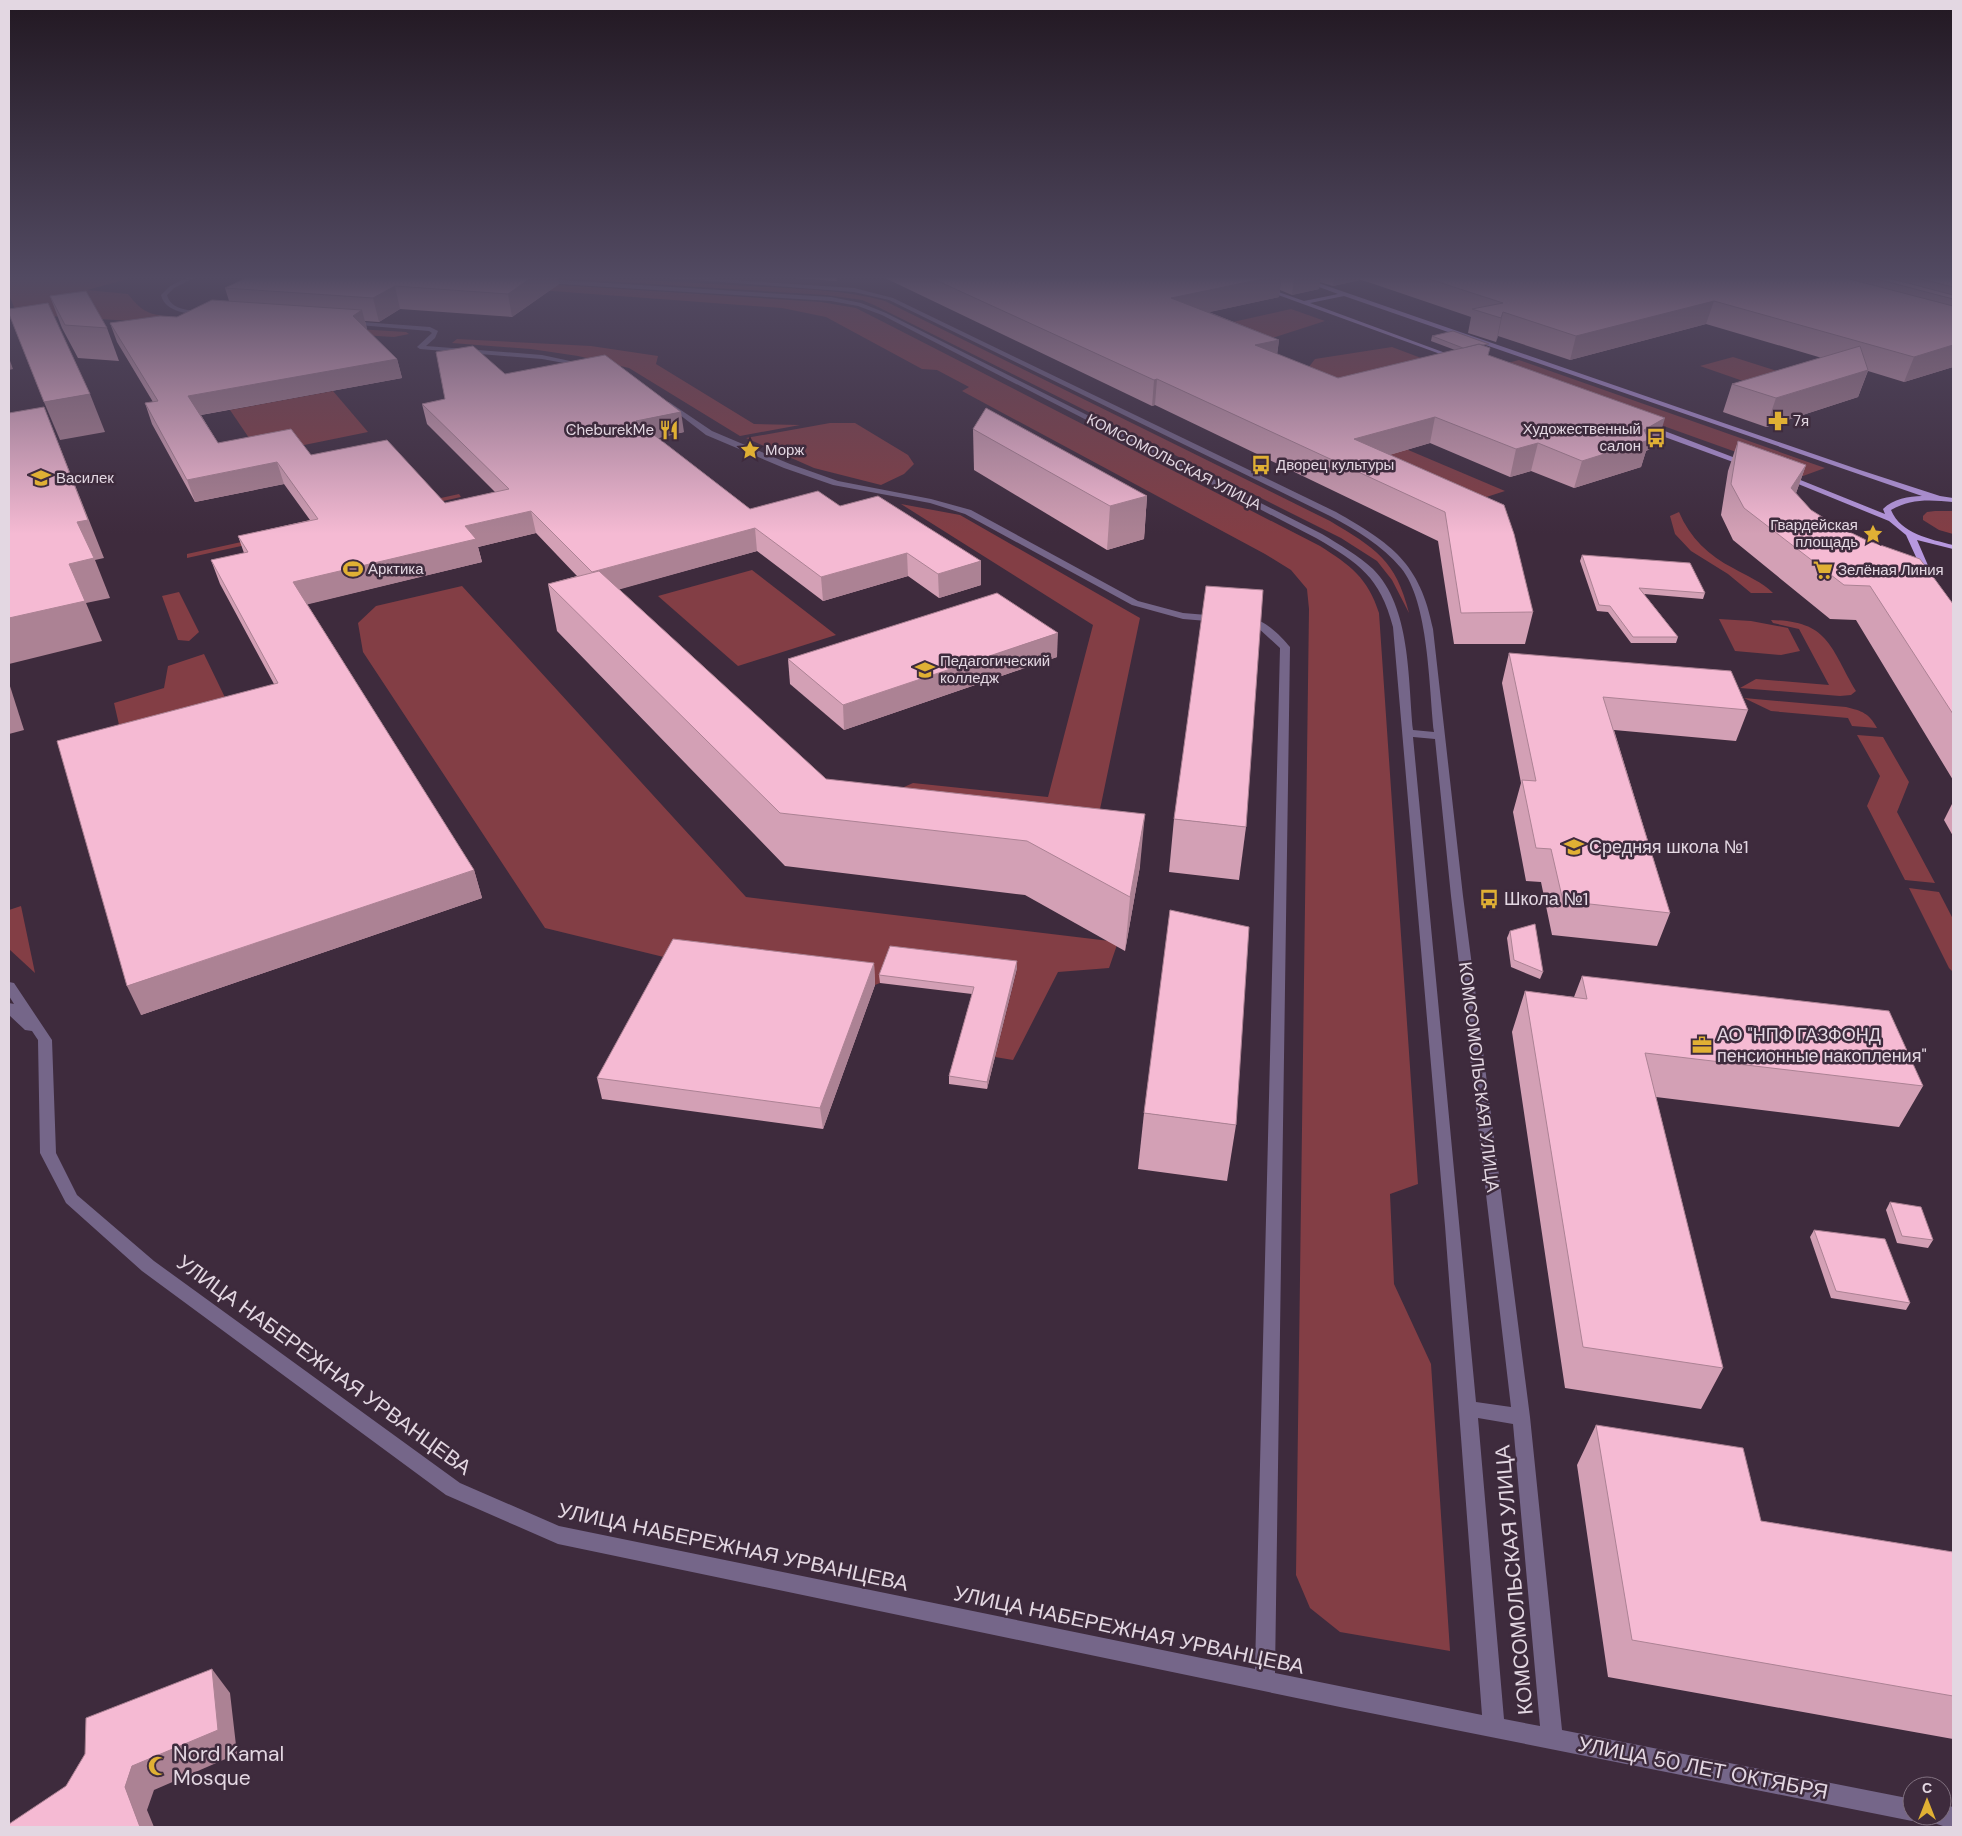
<svg xmlns="http://www.w3.org/2000/svg" width="1962" height="1836" font-family="'DM Sans',sans-serif">
	<rect width="100%" height="100%" fill="#3e2b3d"/>
	<g fill="#833e45">
		<path d="M9,277h117l2,2 -41,11 41,4c17,22 24,20 50,24l228,14 3,2 -15,3 -377,-23 -8,-19z"/>
		<path d="M360,277h73l388,25 35,6 464,238c30,19 48,32 59,67l39,571 -28,10 4,90 37,80 19,287 -110,-19 -30,-24 -14,-33 13,-966 -2,-20 -16,-19 -26,-16 -303,-163 7,-4 -32,-17 -15,-1 -96,-52 -44,-9z"/>
		<path d="M539,277c70,0 140,5 210,9 45,3 92,3 136,15l445,220c45,27 66,39 79,92l-17,-33 -15,-19 -36,-23 -467,-233 -12,-5 -36,-5z"/>
		<polygon points="1291,309 1325,321 1269,339 1197,330"/>
		<polygon points="457,339 591,346 658,356 656,364 754,424 800,425 740,436 629,368 578,356 531,349 452,343"/>
		<polygon points="1392,347 1429,361 1335,385 1305,372 1315,359"/>
		<polygon points="1733,357 1777,371 1743,381 1700,366"/>
		<polygon points="1519,360 1825,468 1803,476 1496,366"/>
		<polygon points="333,391 368,432 260,454 230,410"/>
		<polygon points="830,423 855,423 908,455 914,464 904,474 881,485 814,468 746,438"/>
		<polygon points="1387,441 1505,491 1468,503 1351,451"/>
		<polygon points="459,494 461,497 187,558 187,554"/>
		<polygon points="901,504 960,515 1140,618 1099,814 895,791 913,783 1048,797 1093,625"/>
		<polygon points="1935,511 1953,511 1953,534 1939,530 1923,520 1923,516 1927,512"/>
		<path d="M1679,512c11,26 30,44 54,56 14,8 29,14 40,25h-22l-23,-19 -37,-23 -16,-17 -5,-18z"/>
		<polygon points="752,570 836,635 738,666 658,596"/>
		<polygon points="462,586 746,897 1118,942 1109,968 1058,972 1013,1060 995,1057 1017,969 891,953 880,983 875,985 676,960 545,928 363,652 358,623 376,606"/>
		<polygon points="179,592 199,632 189,641 178,640 162,596"/>
		<polygon points="1719,619 1751,621 1788,628 1800,651 1781,655 1735,651"/>
		<path d="M1771,620c58,1 59,27 85,71l-5,4 -11,1 -100,-8 16,-9 73,6 -30,-56 -26,-6z"/>
		<polygon points="204,654 232,712 123,742 114,703 164,688 168,666"/>
		<path d="M1744,698l102,9c16,4 23,6 31,21l-25,-2 -4,-8 -77,-7z"/>
		<polygon points="1857,735 1883,737 1909,782 1897,812 1935,883 1905,880 1867,806 1880,776"/>
		<polygon points="1909,888 1939,892 1953,919 1953,972 1949,968"/>
		<polygon points="21,906 35,973 9,949 9,910"/>
	</g>
	<g fill="none" stroke-linecap="round" stroke-linejoin="round">
		<g fill="#756689" fill-rule="evenodd">
			<path d="M188,277h8l-22,11 -7,7c4,16 25,15 37,17v2c-15,1 -39,-2 -43,-19l9,-9z"/>
			<path d="M654,277h32l168,11 39,10 443,214c56,32 84,51 97,117l30,267 67,521 32,313 350,69v17h9l-1,2 -8,3 -572,-114 -782,-163 -112,-49 -304,-224 -76,-68 -26,-50 -2,-113 -6,-9 -7,-1 -16,-15v-12l5,1 -5,-8v-14l5,1 38,57 4,113 21,42 77,66 306,222 99,43 696,143 25,-1021 -24,-22 -12,-1 -5,-3c17,-13 41,13 51,25l-15,1026 207,42 -37,-489 -52,-599c-13,-50 -34,-64 -77,-89l-434,-223 -24,-9 -27,-5 -288,-18 -3,-2 3,-2 288,18 30,6 25,10 436,221c18,11 36,21 51,35 38,38 35,110 40,161l21,2c-5,-44 -5,-130 -33,-164 -19,-23 -45,-38 -71,-52l-441,-216 -35,-8zM1413,737l22,2 16,157 60,511 -35,-5zM1478,1418l35,6 27,302 -36,-7z"/>
			<polygon points="349,321 430,327 438,331 435,338 426,346 542,355 589,365 586,367 542,359 420,349 417,347 418,346 432,333 429,331 347,324"/>
			<polygon points="669,402 712,431 790,464 838,481 931,499 971,510 1138,601 1183,613 1219,616 1224,619 1219,622 1183,619 1132,605 965,514 930,503 833,485 784,468 706,435 667,405 666,404"/>
			<polygon points="1942,1804 1953,1807 1953,1827 1946,1827 1934,1823 1931,1816 1942,1816"/>
		</g>
		<g fill="#b798df" fill-rule="evenodd">
			<path d="M1292,277h9l559,193 80,26 13,2v4c-21,-2 -42,-4 -62,8 10,24 39,29 62,35v4l-36,-9 16,37 -1,2h-6l-20,-44 -17,-14 -108,-44 7,-2 97,39 -2,-5c10,-10 26,-13 39,-13l-578,-200 -34,7 149,55 -5,1 -192,-70 5,-1 37,13 34,-7z"/>
			<polygon points="1643,425 1649,425 1751,464 1744,466 1643,429"/>
		</g>
	</g>
	<g fill="#d3a0b5">
		<polygon points="248,277 569,277 567,278 558,278 559,284 512,317 400,309 379,322 365,321 367,329 366,329 397,359 402,378 201,415 218,443 311,455 445,503 495,492 427,424 422,404 445,399 505,374 684,432 658,438 750,509 840,506 981,585 939,598 908,576 823,601 757,551 619,589 826,779 1140,866 1125,951 1025,895 785,866 557,631 548,584 577,576 536,533 478,547 482,562 307,604 474,870 482,898 141,1015 274,684 220,584 211,560 244,553 238,536 310,520 284,484 195,502 152,424 145,403 153,402 117,342 110,323 177,317 229,301 225,288"/>
		<polygon points="778,277 836,277 837,281"/>
		<polygon points="883,277 1953,277 1953,367 1904,382 1868,371 1858,397 1766,427 1723,412 1732,384 1822,358 1706,324 1570,360 1498,336 1496,342 1468,333 1471,317 1368,282 1360,280 1333,286 1320,282 1319,289 1292,295 1280,290 1279,297 1209,312 1279,340 1277,354 1338,378 1455,350 1431,341 1432,336 1488,347 1490,348 1488,355 1657,445 1646,451 1641,467 1574,488 1531,471 1510,477 1430,443 1389,455 1504,505 1533,612 1525,644 1454,644 1438,541 1155,405 1152,406"/>
		<polygon points="50,296 107,328 119,361 78,358 62,328"/>
		<polygon points="973,429 1147,496 1144,539 1107,550 974,470"/>
		<polygon points="1738,441 1806,465 1796,493 1811,510 1953,604 1953,780 1856,620 1830,619 1733,540 1721,515 1728,471"/>
		<polygon points="1582,555 1705,593 1703,599 1644,594 1678,637 1676,643 1631,643 1608,612 1597,611 1580,561"/>
		<polygon points="1509,653 1748,710 1736,741 1614,730 1670,913 1657,946 1552,935 1541,882 1526,881 1513,812 1521,783 1502,683"/>
		<polygon points="1057,657 844,730 790,684 788,659"/>
		<polygon points="1953,802 1953,836 1944,820"/>
		<polygon points="1174,819 1246,827 1239,880 1169,872"/>
		<polygon points="1510,931 1543,972 1540,979 1511,967 1507,938"/>
		<polygon points="874,963 875,985 823,1129 602,1099 597,1078"/>
		<polygon points="1017,968 987,1089 949,1084 949,1076 972,994 880,983 879,975"/>
		<polygon points="1582,976 1923,1086 1899,1127 1656,1097 1723,1368 1701,1409 1565,1388 1512,1032 1525,991 1574,997"/>
		<polygon points="1144,1113 1236,1125 1227,1181 1138,1169"/>
		<polygon points="1890,1202 1933,1240 1928,1248 1897,1243 1886,1210"/>
		<polygon points="1814,1230 1910,1303 1906,1310 1831,1298 1810,1237"/>
		<polygon points="1596,1425 1761,1521 1953,1552 1953,1739 1608,1677 1577,1465"/>
	</g>
	<g fill="#ac8294">
		<polygon points="532,277 558,277 559,284 512,317 508,294"/>
		<polygon points="1272,277 1282,277 1279,297 1169,321 1171,298"/>
		<polygon points="1294,277 1321,277 1319,289 1292,295"/>
		<polygon points="1334,277 1360,277 1360,280 1333,286"/>
		<polygon points="395,286 400,309 379,322 373,298"/>
		<polygon points="1714,301 1706,324 1570,360 1576,336"/>
		<polygon points="362,310 367,329 358,334 353,316"/>
		<polygon points="1503,312 1498,336 1496,342 1501,318"/>
		<polygon points="1279,340 1276,364 1255,345"/>
		<polygon points="1953,345 1953,367 1904,382 1914,357"/>
		<polygon points="9,358 13,369 9,370"/>
		<polygon points="397,359 402,378 195,416 188,396"/>
		<polygon points="1868,370 1858,397 1766,427 1776,398"/>
		<polygon points="1157,379 1155,405 1152,406 1154,380"/>
		<polygon points="90,394 105,432 60,440 44,402"/>
		<polygon points="44,407 104,558 95,560 110,598 86,603 102,641 9,664 9,618 69,564 77,522"/>
		<polygon points="681,412 684,432 639,442 636,421"/>
		<polygon points="1435,417 1430,443 1349,467 1354,439"/>
		<polygon points="1665,418 1657,445 1646,451 1641,467 1574,488 1582,461 1644,430"/>
		<polygon points="1538,443 1531,471 1510,477 1516,449"/>
		<polygon points="277,462 284,484 195,502 187,480"/>
		<polygon points="1806,465 1795,496 1791,488"/>
		<polygon points="1147,496 1144,539 1107,550 1110,506"/>
		<polygon points="531,511 536,533 478,547 482,562 301,606 293,582 465,526"/>
		<polygon points="755,528 757,551 596,596 592,572"/>
		<polygon points="907,553 908,576 823,601 821,577"/>
		<polygon points="981,561 981,585 939,598 938,574"/>
		<polygon points="1058,633 1057,657 844,730 843,705"/>
		<polygon points="9,683 24,730 9,734"/>
		<polygon points="1145,814 1140,866 1125,951 1130,897"/>
		<polygon points="474,870 482,898 141,1015 127,986"/>
		<polygon points="1017,961 1017,968 987,1089 987,1082"/>
		<polygon points="874,963 875,985 823,1129 820,1108"/>
		<polygon points="212,1669 230,1693 237,1754 154,1790 147,1810 154,1827 140,1827 125,1787 132,1766"/>
	</g>
	<g fill="#f5bad3" stroke="#ac8294">
		<polygon points="248,277 532,277 508,294 395,286 373,298 225,288"/>
		<polygon points="929,277 1272,277 1171,298 1279,340 1255,345 1338,378 1479,344 1490,348 1488,355 1665,418 1644,430 1649,440 1582,461 1538,443 1516,449 1435,417 1354,439 1504,505 1514,534 1533,612 1461,613 1445,512 1157,379 1154,380"/>
		<polygon points="1423,277 1842,277 1953,306 1953,345 1914,357 1714,301 1576,336 1503,312 1501,318 1472,309 1503,303"/>
		<polygon points="1869,277 1885,277 1953,295 1953,299"/>
		<polygon points="1913,277 1953,277 1953,287"/>
		<polygon points="86,291 107,328 65,325 50,296"/>
		<polygon points="212,300 362,310 353,316 397,359 188,396 218,443 291,429 311,455 387,440 445,503 509,489 422,404 445,399 436,352 473,346 505,374 605,355 681,412 636,421 750,509 818,491 840,506 878,496 981,561 938,574 907,553 821,577 755,528 592,572 531,511 465,526 476,539 293,582 474,870 127,986 57,741 278,683 211,560 248,552 238,536 318,519 277,462 187,480 145,403 158,401 110,323 160,316 177,317"/>
		<polygon points="48,303 90,394 44,402 9,314 9,309"/>
		<polygon points="1453,331 1489,344 1483,345 1479,344 1463,348 1432,336"/>
		<polygon points="1860,346 1868,370 1776,398 1732,384"/>
		<polygon points="44,407 88,520 77,522 94,558 69,564 85,601 9,618 9,413"/>
		<polygon points="986,408 1147,496 1110,506 973,429"/>
		<polygon points="1738,441 1806,465 1791,488 1811,510 1835,525 1866,540 1920,559 1953,604 1953,714 1870,586 1844,585 1744,508 1731,484"/>
		<polygon points="1582,555 1690,563 1705,593 1639,588 1678,637 1633,637 1610,606 1599,605"/>
		<polygon points="599,571 826,779 1145,814 1130,897 1027,841 780,813 548,584"/>
		<polygon points="1206,586 1263,590 1246,827 1174,819"/>
		<polygon points="997,593 1058,633 843,705 788,659"/>
		<polygon points="1509,653 1731,671 1748,710 1603,697 1670,913 1563,901 1551,849 1536,848 1522,780 1536,781"/>
		<polygon points="1170,910 1249,927 1236,1125 1144,1113"/>
		<polygon points="1535,924 1543,972 1514,960 1510,931"/>
		<polygon points="673,939 874,963 820,1108 597,1078"/>
		<polygon points="890,946 1017,961 987,1082 949,1076 974,987 879,975"/>
		<polygon points="1582,976 1889,1011 1923,1086 1645,1053 1723,1368 1583,1347 1525,991 1587,999"/>
		<polygon points="1890,1202 1921,1207 1933,1240 1902,1236"/>
		<polygon points="1814,1230 1885,1239 1910,1303 1836,1291"/>
		<polygon points="1596,1425 1743,1448 1761,1521 1953,1552 1953,1696 1632,1640"/>
		<polygon points="212,1669 218,1730 132,1766 125,1787 140,1827 9,1827 9,1824 66,1786 85,1754 86,1718"/>
	</g>
	<linearGradient id="sky" x2="0" y2="1"><stop stop-color="#221822"/><stop offset="0.52" stop-color="#524a62"/><stop offset="1" stop-color="#524a62" stop-opacity="0"/></linearGradient>
	<rect width="1962" height="534" fill="url(#sky)"/>
	<defs>
		<symbol id="pharmacy-bare" viewBox="-9 -9 18 18"><path d="M-2-6h4v4h4v4h-4v4h-4v-4h-4v-4h4Z" fill="#e0b034" stroke="#3e2b3d" stroke-width="2.5" paint-order="stroke"/></symbol>
		<symbol id="restaurant-bare" viewBox="-9 -9 18 18"><path d="M-5-6h1v4h1v-4h1v4h1v-4h1v5L-1.5 .5V6h-2V.5L-5-1ZM5-6V6H3V1.5H1.5Q1.5-4 5-6Z" fill="#e0b034" stroke="#3e2b3d" stroke-width="2.5" paint-order="stroke"/></symbol>
		<symbol id="bus-bare" viewBox="-9 -9 18 18"><path d="M-5-6H5V4H4V6H2V4H-2V6H-4V4H-5ZM-3.5-4V0h7V-4ZM-3.5 1.2v1.5H-2V1.2ZM2 1.2v1.5H3.5V1.2Z" fill="#e0b034" stroke="#3e2b3d" stroke-width="2.5" paint-order="stroke"/></symbol>
		<symbol id="sight-bare" viewBox="-9 -9 18 18"><path d="M0-6L1.8-2.2L6-1.7L2.9 1.2L3.7 5.4L0 3.3L-3.7 5.4L-2.9 1.2L-6-1.7L-1.8-2.2Z" fill="#e0b034" stroke="#3e2b3d" stroke-width="2.5" paint-order="stroke"/></symbol>
		<symbol id="school-bare" viewBox="-9 -9 18 18"><path d="M0-5L7-2L0 1L-7-2ZM-4 1L0 2.5L4 1V4Q0 6-4 4Z" fill="#e0b034" stroke="#3e2b3d" stroke-width="2.5" paint-order="stroke"/></symbol>
		<symbol id="stadium-bare" viewBox="-9 -9 18 18"><path d="M0-5a6.5 5 0 1 0 0 10a6.5 5 0 1 0 0-10ZM-3.5-1.8h7v3.6h-7Z" fill="#e0b034" stroke="#3e2b3d" stroke-width="2.5" paint-order="stroke"/></symbol>
		<symbol id="supermarket-bare" viewBox="-9 -9 18 18"><path d="M-6-5.5h2.5l.6 2H6L4.5 2H-2.5L-4.4-4H-6ZM-1.5 3.2a1.3 1.3 0 1 0 .1 0ZM3 3.2a1.3 1.3 0 1 0 .1 0Z" fill="#e0b034" stroke="#3e2b3d" stroke-width="2.5" paint-order="stroke"/></symbol>
		<symbol id="university-bare" viewBox="-9 -9 18 18"><path d="M0-5L7-2L0 1L-7-2ZM-4 1L0 2.5L4 1V4Q0 6-4 4Z" fill="#e0b034" stroke="#3e2b3d" stroke-width="2.5" paint-order="stroke"/></symbol>
		<symbol id="office-bare" viewBox="-9 -9 18 18"><path d="M-6-3h4V-5.5h4V-3h4V5H-6ZM-1-4.5V-3h2v-1.5ZM-6 0V1H6V0Z" fill="#e0b034" stroke="#3e2b3d" stroke-width="2.5" paint-order="stroke"/></symbol>
		<symbol id="mosque-bare" viewBox="-9 -9 18 18"><path d="M3.5-4.9A6 6 0 1 0 3.5 4.9A5 5 0 1 1 3.5-4.9Z" fill="#e0b034" stroke="#3e2b3d" stroke-width="2.5" paint-order="stroke"/></symbol>
	</defs>
	<g fill-rule="evenodd">
		<use href="#pharmacy-bare" x="1764" y="407" width="28" height="28"/>
		<use href="#restaurant-bare" x="655" y="416" width="28" height="28"/>
		<use href="#bus-bare" x="1642" y="424" width="28" height="28"/>
		<use href="#sight-bare" x="736" y="436" width="28" height="28"/>
		<use href="#bus-bare" x="1247" y="451" width="28" height="28"/>
		<use href="#school-bare" x="27" y="464" width="28" height="28"/>
		<use href="#sight-bare" x="1859" y="520" width="28" height="28"/>
		<use href="#stadium-bare" x="339" y="555" width="28" height="28"/>
		<use href="#supermarket-bare" x="1809" y="556" width="28" height="28"/>
		<use href="#university-bare" x="911" y="656" width="28" height="28"/>
		<use href="#school-bare" x="1560" y="833" width="28" height="28"/>
		<use href="#bus-bare" x="1475" y="885" width="28" height="28"/>
		<use href="#office-bare" x="1688" y="1031" width="28" height="28"/>
		<use href="#mosque-bare" x="144" y="1752" width="28" height="28"/>
	</g>
	<g text-anchor="middle" dominant-baseline="central" stroke-width="5" stroke-linejoin="round" paint-order="stroke">
		<g font-size="15" fill="#e3d7e2" stroke="#3e2b3d" text-anchor="start">
			<text x="1793" y="421">7я</text>
			<text x="1641" y="429" text-anchor="end">Художественный<tspan x="1641" dy="17">салон</tspan></text>
			<text x="654" y="430" text-anchor="end">CheburekMe</text>
			<text x="765" y="450">Морж</text>
			<text x="1276" y="465">Дворец культуры</text>
			<text x="56" y="478">Василек</text>
			<text x="1858" y="525" text-anchor="end">Гвардейская<tspan x="1858" dy="17">площадь</tspan></text>
			<text x="368" y="569">Арктика</text>
			<text x="1838" y="570">Зелёная Линия</text>
			<text x="940" y="661">Педагогический<tspan x="940" dy="17">колледж</tspan></text>
		</g>
		<g font-size="15" fill="#e3d7e2" stroke="#3e2b3d">
			<text transform="translate(1174 462) rotate(27)">КОМСОМОЛЬСКАЯ УЛИЦА</text>
		</g>
		<g font-size="18" fill="#e3d7e2" stroke="#3e2b3d" text-anchor="start">
			<text x="1589" y="847">Средняя школа №1</text>
			<text x="1504" y="899">Школа №1</text>
			<text x="1717" y="1035">АО "НПФ ГАЗФОНД<tspan x="1717" dy="21">пенсионные накопления"</tspan></text>
		</g>
		<g font-size="18" fill="#e3d7e2" stroke="#3e2b3d">
			<text transform="translate(1479 1077) rotate(83)">КОМСОМОЛЬСКАЯ УЛИЦА</text>
		</g>
		<g font-size="21" fill="#e3d7e2" stroke="#3e2b3d">
			<text transform="translate(324 1365) rotate(36)">УЛИЦА НАБЕРЕЖНАЯ УРВАНЦЕВА</text>
			<text transform="translate(733 1547) rotate(12)">УЛИЦА НАБЕРЕЖНАЯ УРВАНЦЕВА</text>
			<text transform="translate(1514 1580) rotate(-95)">КОМСОМОЛЬСКАЯ УЛИЦА</text>
			<text transform="translate(1129 1630) rotate(12)">УЛИЦА НАБЕРЕЖНАЯ УРВАНЦЕВА</text>
			<text transform="translate(1703 1768) rotate(11)">УЛИЦА 50 ЛЕТ ОКТЯБРЯ</text>
		</g>
		<g font-size="21" fill="#e3d7e2" stroke="#3e2b3d" text-anchor="start">
			<text x="173" y="1754">Nord Kamal<tspan x="173" dy="24">Mosque</tspan></text>
		</g>
	</g>
	<rect width="1962" height="1836" fill="none" stroke="#e3d7e2" stroke-width="20"/>
	<g transform="translate(1927 1801)"><circle r="24" fill="#3e2b3d" stroke="#80707f"/>
	<path d="M0-4L9 19L0 12L-9 19Z" fill="#e0b034"/>
	<text y="-8" font-size="14" font-weight="bold" text-anchor="middle" fill="#e3d7e2">С</text>
	</g>
</svg>
